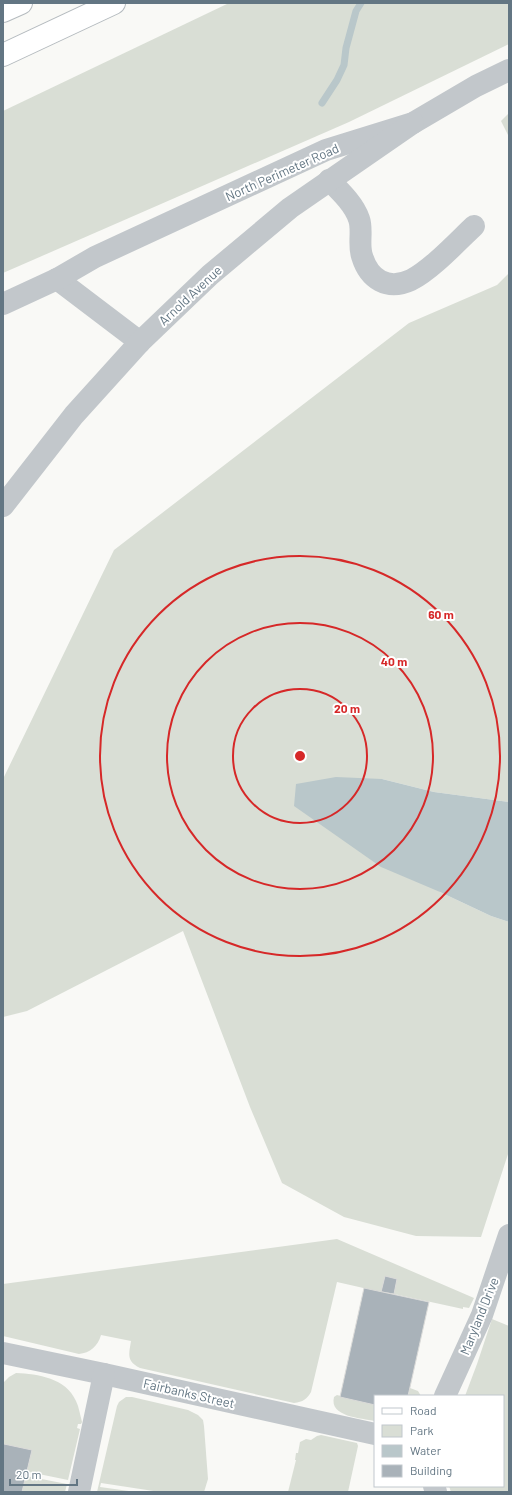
<svg xmlns="http://www.w3.org/2000/svg" width="512" height="1495" font-family="Barlow,sans-serif">
	<rect width="100%" height="100%" fill="#f9f9f6"/>
	<g fill="#d9ded5">
		<polygon points="229,3 509,3 509,44 349,122 3,273 3,111"/>
		<polygon points="509,113 509,137 501,121"/>
		<polygon points="509,273 509,802 434,792 382,779 440,892 491,916 509,922 509,1151 481,1237 416,1236 344,1217 282,1183 250,1107 183,931 27,1011 3,1017 3,779 114,550 409,323 497,285"/>
		<path d="M337,1239l137,59 -5,10 -6,-1v2l-69,-15 3,-15 -12,-3 -4,16 -44,-10 -26,110c-4,7 -8,10 -17,11l-154,-35c-14,-7 -11,-14 -9,-27l-30,-6c-3,11 -11,18 -22,19l-76,-18v-52z"/>
		<polygon points="492,1319 509,1326 509,1492 451,1492 449,1486 503,1486 503,1396 465,1396 477,1364"/>
		<path d="M16,1373c22,1 50,5 60,28 3,6 4,14 6,21l-1,2h-3l-1,4 3,1 -12,51 -39,-8 -2,-1 5,-21 -28,-6 -1,-61 6,-6z"/>
		<polygon points="410,1388 418,1391 421,1396 408,1396"/>
		<path d="M337,1395l38,10v16c-14,-3 -46,-4 -41,-24z"/>
		<polygon points="126,1397 132,1397 188,1410 198,1415 203,1420 204,1426 208,1479 204,1492 160,1492 101,1483 100,1487 136,1492 97,1492 117,1406 119,1402"/>
		<polygon points="321,1435 357,1443 358,1446 348,1492 288,1492 296,1460 295,1460 296,1453 298,1453 300,1442 306,1439 311,1440 317,1436"/>
		<polygon points="26,1476 67,1484 65,1492 22,1492"/>
	</g>
	<polygon fill="#b9c7ca" points="336,777 382,779 434,792 509,802 509,922 491,916 440,892 381,867 294,806 296,784"/>
	<g fill="none" stroke-linecap="round" stroke-linejoin="round">
		<polyline stroke="#b9c7ca" stroke-width="7" points="322,103 337,80 344,65 346,48 356,11 361,3"/>
	</g>
	<g fill="#a9b2b9" stroke="#dbdbd9">
		<polygon points="385,1276 397,1279 394,1294 381,1292"/>
		<polygon points="364,1288 429,1302 408,1396 375,1396 375,1405 340,1397"/>
		<polygon points="3,1443 4,1444 32,1450 22,1492 3,1492"/>
	</g>
	<g fill="none" stroke-linecap="round" stroke-linejoin="round">
		<defs>
			<g id="major">
				<polyline points="3,11 21,3"/>
				<polyline points="3,55 114,3"/>
			</g>
		</defs>
		<use href="#major" stroke="#b5bbbf" stroke-width="24"/>
		<g stroke="#c2c7cb" stroke-width="22">
			<path d="M329,180c11,11 25,24 30,39 4,11 -1,25 3,37 7,23 25,35 49,24 20,-10 46,-38 63,-54"/>
			<polyline points="57,279 140,342"/>
			<polyline points="3,304 57,279 95,257 326,150 413,123 476,86 509,70"/>
			<polyline points="3,506 74,415 140,342 210,275 290,208 413,123"/>
			<polyline points="3,1353 104,1374 375,1434"/>
			<polyline points="445,1396 482,1315 509,1235"/>
			<polyline points="434,1486 436,1492"/>
			<polyline points="79,1492 104,1374"/>
		</g>
		<use href="#major" stroke="#fff" stroke-width="22"/>
	</g>
	<g fill="none" stroke="#d62828" stroke-width="2">
		<circle cx="300" cy="756" r="67"/>
		<circle cx="300" cy="756" r="133"/>
		<circle cx="300" cy="756" r="200"/>
	</g>
	<g text-anchor="middle" dominant-baseline="central" stroke-width="4" stroke-linejoin="round" paint-order="stroke">
		<g font-size="13" fill="#637683" stroke="#fff">
			<text transform="translate(282 172) rotate(-24)">North Perimeter Road</text>
			<text transform="translate(190 295) rotate(-43)">Arnold Avenue</text>
			<text transform="translate(479 1316) rotate(-68)">Maryland Drive</text>
			<text transform="translate(189 1393) rotate(13)">Fairbanks Street</text>
		</g>
	</g>
	<circle cx="300" cy="756" r="6" fill="#d62828" stroke="#fff" stroke-width="2"/>
	<g font-size="12" text-anchor="middle" font-weight="bold" fill="#d62828" stroke="#fff" stroke-width="4" stroke-linejoin="round" paint-order="stroke">
		<text x="441" y="619">60 m</text>
		<text x="394" y="666">40 m</text>
		<text x="347" y="713">20 m</text>
	</g>
	<rect width="512" height="1495" fill="none" stroke="#637683" stroke-width="8"/>
	<rect x="374" y="1395" width="130" height="92" fill="#ffffff" stroke="#c1c8cd"/>
	<rect x="382" y="1408" width="20" height="6" fill="#ffffff" stroke="#c1c8cd"/>
	<text x="410" y="1415" font-size="12" fill="#637683">Road</text>
	<rect x="382" y="1425" width="20" height="12" fill="#d9ded5" stroke="#c1c8cd"/>
	<text x="410" y="1435" font-size="12" fill="#637683">Park</text>
	<rect x="382" y="1445" width="20" height="12" fill="#b9c7ca" stroke="#c1c8cd"/>
	<text x="410" y="1455" font-size="12" fill="#637683">Water</text>
	<rect x="382" y="1465" width="20" height="12" fill="#a9b2b9" stroke="#c1c8cd"/>
	<text x="410" y="1475" font-size="12" fill="#637683">Building</text>
	<path d="M10 1479v6h67v-6" fill="none" stroke="#637683" stroke-width="2"/>
	<text x="16" y="1479" font-size="12" fill="#637683" stroke="#ffffff" stroke-width="3" paint-order="stroke">20 m</text>
</svg>
